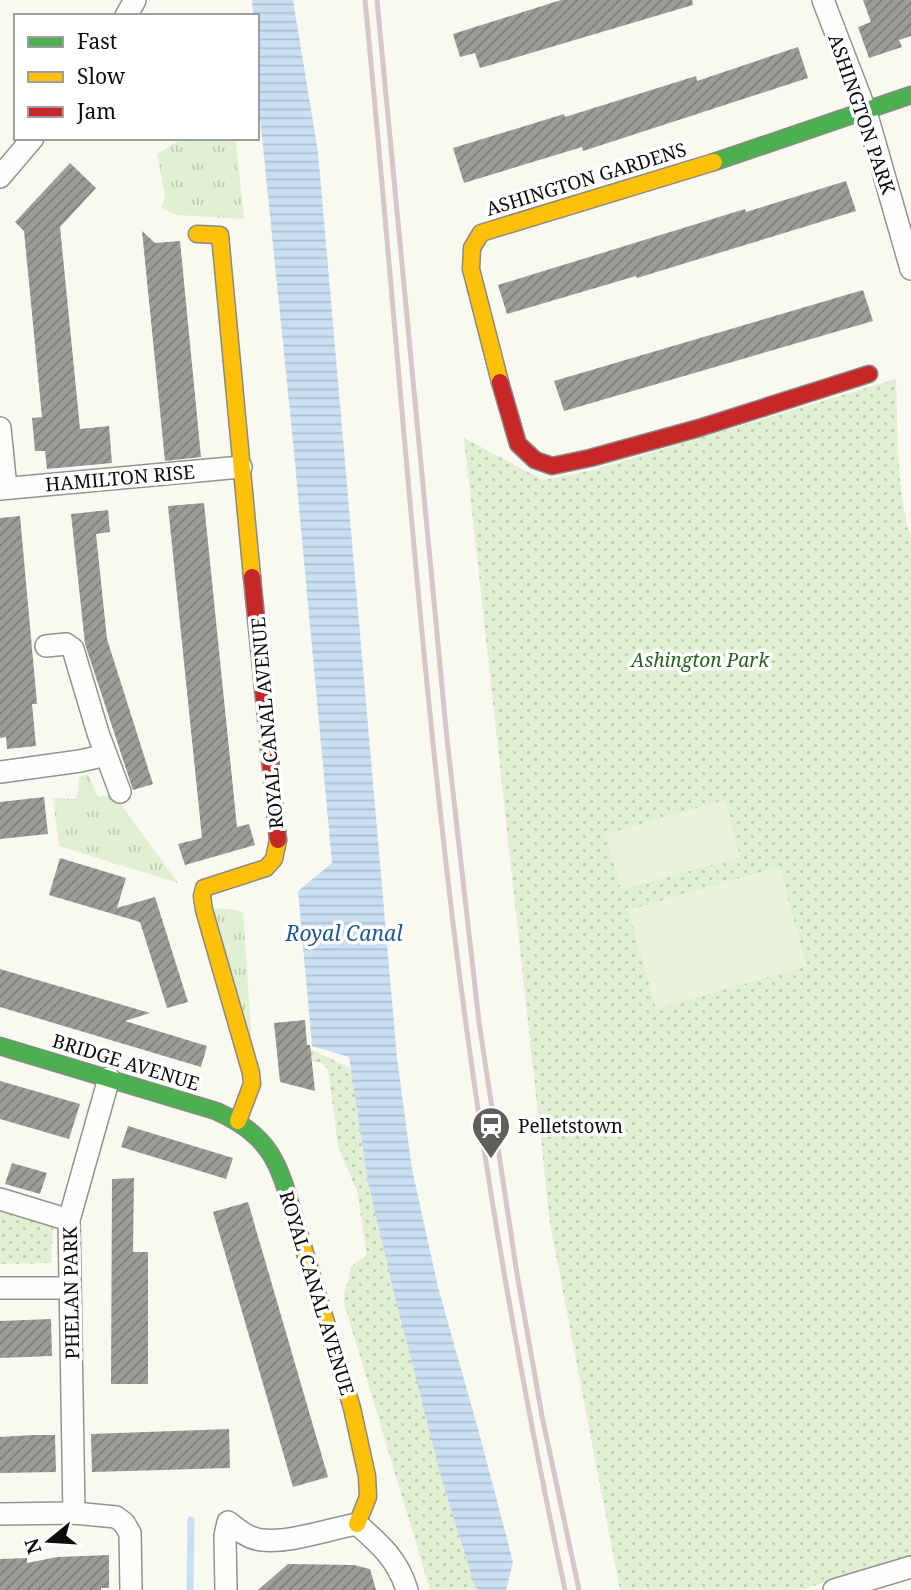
<svg xmlns="http://www.w3.org/2000/svg" width="911" height="1590" font-family="'Noto Serif',serif">
	<defs>
		<pattern id="grass-tufts" width="24" height="20" patternUnits="userSpaceOnUse" patternTransform="scale(1.75)"><rect width="24" height="20" fill="#e1efd2"/><path d="M3 7l-1-3M5 7V3M7 7l1-3M15 17l-1-3M17 17v-4M19 17l1-3" fill="none" stroke="#c0ccb3"/></pattern>
		<pattern id="park-dots" width="8" height="8" patternUnits="userSpaceOnUse" patternTransform="scale(1.75)"><rect width="8" height="8" fill="#e1efd2"/><path d="M2 2h.1M6 6h.1" fill="none" stroke="#c0ccb3" stroke-width="1.8" stroke-linecap="round"/></pattern>
		<pattern id="water-rules" width="6" height="5" patternUnits="userSpaceOnUse" patternTransform="scale(1.75)"><rect width="6" height="5" fill="#cae0f2"/><path d="M0 2.5h6" fill="none" stroke="#acbfce"/></pattern>
		<pattern id="building-hatch" width="6" height="6" patternUnits="userSpaceOnUse" patternTransform="scale(1.75)"><rect width="6" height="6" fill="#9d9c97"/><path d="M-1 1l2-2M0 6l6-6M5 7l2-2" fill="none" stroke="#7e7e7a"/></pattern>
	</defs>
	<rect width="100%" height="100%" fill="#faf9f1"/>
	<g fill="url(#grass-tufts)">
		<polygon points="183,138 236,140 244,219 177,215 161,208 165,196 157,154"/>
		<polygon points="88,774 98,797 114,795 178,883 59,846 53,798 77,799 79,777"/>
		<polygon points="212,908 237,910 243,913 252,1043"/>
	</g>
	<g fill="url(#park-dots)">
		<path d="M896,379c2,53 0,110 15,160v1017l-111,34h-180l-70,-367 -86,-785 79,42 50,-10z"/>
		<path d="M307,1047l45,22 16,113 95,368 14,40h-47l-85,-284c-4,-19 6,-21 5,-39l17,-12 -10,-64 -19,-45 -10,-77 -8,-7h-11z"/>
		<polygon points="0,1211 53,1227 51,1263 0,1264"/>
	</g>
	<g fill="#ebf3dc">
		<polygon points="725,800 740,857 621,890 606,834"/>
		<polygon points="779,867 807,966 656,1009 628,910"/>
	</g>
	<polygon fill="url(#water-rules)" points="252,0 293,0 318,152 397,1058 412,1169 438,1287 481,1440 513,1562 506,1590 479,1590 475,1587 442,1480 396,1301 368,1182 349,1057 312,1046 298,891 332,863 293,442 257,88 257,16 253,16"/>
	<g fill="none" stroke-linecap="round" stroke-linejoin="round">
		<polyline stroke="#cae0f2" stroke-width="7" points="190,1590 191,1520"/>
	</g>
	<g fill="url(#building-hatch)">
		<polygon points="561,0 692,0 693,5 480,68 475,53 460,57 453,34"/>
		<polygon points="863,0 911,0 911,36 899,40 902,47 869,58 858,27 871,22"/>
		<polygon points="798,47 808,78 583,151 582,147 464,183 453,148 564,114 565,117 696,76 697,81"/>
		<polygon points="70,163 96,188 60,227 80,429 109,426 112,463 47,469 45,451 35,451 32,418 42,417 24,231 15,222"/>
		<polygon points="846,181 856,211 637,278 636,276 507,314 498,285 745,209 746,212"/>
		<polygon points="142,231 155,243 180,241 201,457 165,461"/>
		<polygon points="863,290 873,321 564,411 554,381"/>
		<polygon points="204,503 237,827 249,824 255,845 185,865 178,844 202,838 168,506"/>
		<polygon points="108,510 110,532 96,534 107,639 153,784 133,790 85,644 71,514"/>
		<polygon points="20,516 37,704 32,704 36,746 7,749 6,737 0,738 0,518"/>
		<polygon points="44,797 48,834 0,839 0,802"/>
		<polygon points="60,858 126,878 117,908 155,897 188,1002 167,1008 140,922 49,895"/>
		<polygon points="0,969 150,1013 125,1021 207,1046 201,1067 0,1007"/>
		<polygon points="305,1020 307,1045 310,1045 315,1091 280,1082 274,1023"/>
		<polygon points="0,1081 80,1104 69,1139 0,1119"/>
		<polygon points="128,1126 233,1158 226,1179 121,1147"/>
		<polygon points="12,1163 47,1173 40,1194 5,1184"/>
		<polygon points="134,1178 133,1252 148,1252 148,1384 111,1384 112,1179"/>
		<polygon points="248,1202 328,1477 293,1487 213,1212"/>
		<polygon points="51,1319 52,1356 0,1358 0,1321"/>
		<polygon points="229,1429 230,1468 92,1472 91,1434"/>
		<polygon points="33,1435 55,1435 56,1472 0,1473 0,1437"/>
		<polygon points="109,1555 109,1588 101,1588 101,1590 0,1590 0,1559 27,1558 27,1563 57,1557"/>
		<polygon points="288,1564 354,1565 370,1569 376,1590 258,1590"/>
	</g>
	<g fill="none" stroke-linecap="round" stroke-linejoin="round">
		<defs>
			<g id="street">
				<polyline points="823,0 866,112 911,269"/>
				<polyline points="126,16 135,0"/>
				<polyline points="0,177 33,138"/>
				<polyline points="0,428 6,488"/>
				<polyline points="0,489 241,467"/>
				<polyline points="46,646 66,644 73,649 98,733 120,792"/>
				<polyline points="0,772 80,761 106,755"/>
				<polyline points="0,1199 69,1220"/>
				<polyline points="0,1288 70,1288"/>
				<polyline points="74,1513 69,1220 109,1078"/>
				<polyline points="0,1514 74,1513 116,1517 124,1523 130,1533 131,1590"/>
				<path d="M226,1590l-1,-54 3,-14c10,8 21,17 34,18 29,3 67,-11 95,-16 23,20 41,36 50,66"/>
				<polyline points="834,1590 911,1567"/>
			</g>
			<g id="fast">
				<polyline points="714,162 911,95"/>
				<path d="M0,1046l216,65c56,25 63,53 79,109"/>
			</g>
			<g id="slow">
				<polyline points="197,234 220,235 252,577"/>
				<polyline points="500,382 471,269 472,248 481,233 714,162"/>
				<polyline points="238,1121 252,1084 251,1073 204,910 202,896 204,888 266,868 274,859 278,840"/>
				<polyline points="295,1220 352,1408 367,1476 368,1497 357,1524"/>
			</g>
			<g id="jam">
				<polyline points="500,382 518,444 535,460 552,466 590,458 699,428 869,374"/>
				<polyline points="252,577 278,840"/>
			</g>
		</defs>
		<use href="#street" stroke="#93938f" stroke-width="24"/>
		<use href="#fast" stroke="#8a8986" stroke-width="19"/>
		<use href="#slow" stroke="#8a8986" stroke-width="19"/>
		<use href="#jam" stroke="#8a8986" stroke-width="19"/>
		<use href="#street" stroke="#fefefd" stroke-width="21"/>
		<use href="#fast" stroke="#4caf50" stroke-width="16"/>
		<use href="#slow" stroke="#ffc107" stroke-width="16"/>
		<use href="#jam" stroke="#c62828" stroke-width="16"/>
		<g stroke="#d5c7c5" stroke-width="5">
			<path d="M365,0c30,307 51,616 88,923 27,224 65,446 112,667"/>
			<polyline points="377,0 447,739 479,1022 517,1274 542,1416 579,1590"/>
		</g>
	</g>
	<defs>
		<symbol id="station-pin" viewBox="-11 -11 22 30"><path d="M0 17L-7.5 6A9.5 9.5 0 1 1 7.5 6Z" fill="#5f5f5c" stroke="#fff"/><path d="M-3-6H3Q5-6 5-4V2Q5 4 3 4L4.5 6H3L1.5 4h-3L-3 6H-4.5L-3 4Q-5 4-5 2V-4Q-5-6-3-6ZM-3.5-4v3h7v-3ZM-3.5 1v1.5H-2V1ZM2 1v1.5H3.5V1Z" fill="#fff"/></symbol>
	</defs>
	<g fill-rule="evenodd">
		<use href="#station-pin" x="469" y="1104" width="44" height="60"/>
	</g>
	<g text-anchor="middle" dominant-baseline="central" stroke-width="7" stroke-linejoin="round" paint-order="stroke">
		<g font-size="19" fill="#0c0c0c" stroke="#fff">
			<text transform="translate(862 114) rotate(71)">ASHINGTON PARK</text>
			<text transform="translate(586 179) rotate(-17)">ASHINGTON GARDENS</text>
			<text transform="translate(120 478) rotate(-5)">HAMILTON RISE</text>
			<text transform="translate(267 723) rotate(-95)">ROYAL CANAL AVENUE</text>
			<text transform="translate(126 1062) rotate(17)">BRIDGE AVENUE</text>
			<text transform="translate(71 1293) rotate(-91)">PHELAN PARK</text>
			<text transform="translate(317 1293) rotate(73)">ROYAL CANAL AVENUE</text>
		</g>
		<g font-size="19" font-style="italic" fill="#286021" stroke="#fff">
			<text x="700" y="660">Ashington Park</text>
		</g>
		<g font-size="19" fill="#0c0c0c" stroke="#fff" text-anchor="start">
			<text x="518" y="1126">Pelletstown</text>
		</g>
		<g font-size="21" font-style="italic" fill="#1e5696" stroke="#fff">
			<text x="344" y="933">Royal Canal</text>
		</g>
	</g>
	<rect x="14" y="14" width="245" height="126" fill="#ffffff" stroke="#9e9e9e" stroke-width="2"/>
	<rect x="28" y="37" width="35" height="10" fill="#4caf50" stroke="#9e9e9e" stroke-width="2"/>
	<text x="77" y="49" font-size="21" fill="#0c0c0c">Fast</text>
	<rect x="28" y="72" width="35" height="10" fill="#ffc107" stroke="#9e9e9e" stroke-width="2"/>
	<text x="77" y="84" font-size="21" fill="#0c0c0c">Slow</text>
	<rect x="28" y="107" width="35" height="10" fill="#c62828" stroke="#9e9e9e" stroke-width="2"/>
	<text x="77" y="119" font-size="21" fill="#0c0c0c">Jam</text>
	<g transform="translate(49 1541) rotate(252)" stroke="#ffffff" stroke-width="5" paint-order="stroke">
	<path d="M0-5L12 26L0 18L-12 26Z" fill="#0c0c0c"/>
	<text y="-10" font-size="19" font-weight="bold" text-anchor="middle" fill="#0c0c0c">N</text>
	</g>
</svg>
